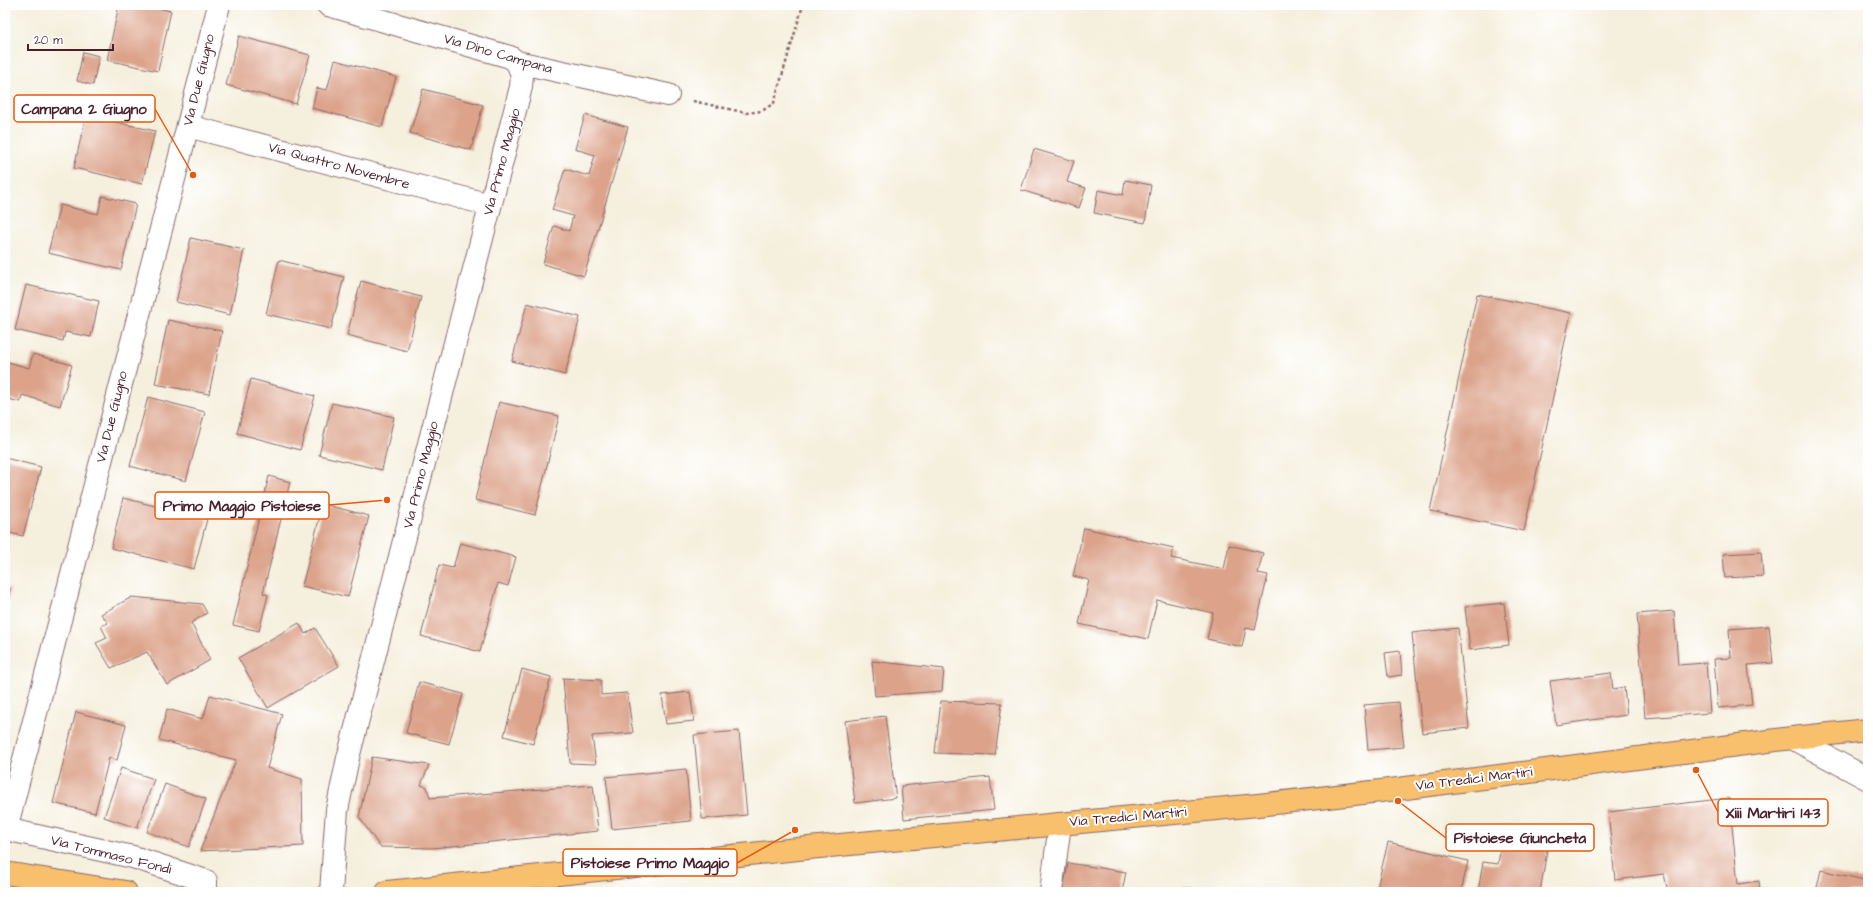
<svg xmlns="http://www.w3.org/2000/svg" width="1873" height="897" font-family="'Architects Daughter',sans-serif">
	<rect width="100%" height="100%" fill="#fff"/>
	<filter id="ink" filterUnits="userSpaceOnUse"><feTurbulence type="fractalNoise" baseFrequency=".025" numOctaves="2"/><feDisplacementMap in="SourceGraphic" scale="8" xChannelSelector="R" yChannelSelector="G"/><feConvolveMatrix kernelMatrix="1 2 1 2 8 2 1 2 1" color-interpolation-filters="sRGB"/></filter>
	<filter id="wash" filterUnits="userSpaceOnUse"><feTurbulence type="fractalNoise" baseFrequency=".012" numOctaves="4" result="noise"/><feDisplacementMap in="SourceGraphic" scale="16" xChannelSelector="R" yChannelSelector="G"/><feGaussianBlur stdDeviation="0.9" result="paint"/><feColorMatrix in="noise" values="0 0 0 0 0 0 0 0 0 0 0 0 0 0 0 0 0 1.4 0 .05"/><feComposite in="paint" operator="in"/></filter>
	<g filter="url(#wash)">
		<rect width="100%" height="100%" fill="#f5efdd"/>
		<g id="blocks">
			<g fill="#dca38a">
				<polygon points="119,5 144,5 171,11 158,71 107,60"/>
				<polygon points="239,36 310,55 296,104 226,85"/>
				<polygon points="83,52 99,56 93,85 77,81"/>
				<polygon points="335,60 396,77 382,127 312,108 317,88 327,90"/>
				<polygon points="423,89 483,105 471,150 410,133"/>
				<polygon points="86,115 155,131 142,184 74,168"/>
				<polygon points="585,115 628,127 584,276 543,264 554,226 569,231 573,216 552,210 565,169 589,176 595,155 575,149"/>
				<polygon points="1034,149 1074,161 1067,182 1086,188 1079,208 1021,190"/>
				<polygon points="1125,180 1151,185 1145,223 1094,213 1098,190 1123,195"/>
				<polygon points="102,196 136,204 121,270 48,253 60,205 98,214"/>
				<polygon points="191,238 244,250 230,315 176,302"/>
				<polygon points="279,260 344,277 331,329 266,314"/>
				<polygon points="361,281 421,297 407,351 347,335"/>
				<polygon points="26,285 99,301 91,337 65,332 63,341 15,330"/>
				<polygon points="1477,294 1571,313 1524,531 1430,511"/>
				<polygon points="527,303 580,317 565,375 512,361"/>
				<polygon points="168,320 222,331 209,394 155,384"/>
				<polygon points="33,354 72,365 60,406 22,395 20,402 5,398 5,361 29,368"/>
				<polygon points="251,379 315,396 300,450 237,433"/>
				<polygon points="148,397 205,412 186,481 130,466"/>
				<polygon points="499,402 559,416 535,515 475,500"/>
				<polygon points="332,403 394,417 382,470 319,455"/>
				<polygon points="5,458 41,467 23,536 5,532"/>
				<polygon points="269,476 290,482 263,593 268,595 259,631 233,625"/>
				<polygon points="123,498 207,519 194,569 111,548"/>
				<polygon points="323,504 369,516 348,597 302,586"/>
				<polygon points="1084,528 1174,548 1171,558 1224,569 1229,545 1263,553 1258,573 1268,575 1255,630 1246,628 1242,647 1207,639 1213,613 1157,600 1148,639 1079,624 1089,580 1073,576"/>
				<polygon points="460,543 516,557 508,586 498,583 480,652 421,636 439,565 453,568"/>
				<polygon points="1761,552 1763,576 1725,578 1723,554"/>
				<polygon points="5,588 10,589 6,606 5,606"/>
				<polygon points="132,597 202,604 207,613 191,623 210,660 167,685 147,652 111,668 96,643 107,638 101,626 108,623 101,614"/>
				<polygon points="1504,603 1509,645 1470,650 1465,607"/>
				<polygon points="1674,611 1678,665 1706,663 1710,713 1645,718 1637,614"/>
				<polygon points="299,623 305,634 315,628 339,666 268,708 238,658"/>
				<polygon points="1769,626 1773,663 1748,665 1752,705 1718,708 1714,659 1731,658 1729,629"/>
				<polygon points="1458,628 1469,728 1422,733 1412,633"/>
				<polygon points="1400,651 1402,675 1388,677 1385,653"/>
				<polygon points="872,661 944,669 942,691 875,696"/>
				<polygon points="522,669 551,677 533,744 504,736"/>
				<polygon points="1611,673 1613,689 1624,687 1627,715 1556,725 1550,681"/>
				<polygon points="563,678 601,680 601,695 627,693 633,733 592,736 596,764 570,763"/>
				<polygon points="419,682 463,694 449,744 406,733"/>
				<polygon points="690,692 694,721 666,724 662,695"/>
				<polygon points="210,695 282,714 267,768 302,779 303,846 200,851 236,760 159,740 167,709 203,719"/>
				<polygon points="941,701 1002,703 995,755 935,753"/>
				<polygon points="1399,702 1404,747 1368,750 1364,705"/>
				<polygon points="76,712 126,725 117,760 109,758 95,813 53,803"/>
				<polygon points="885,716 896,798 855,803 845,721"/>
				<polygon points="739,731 747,815 702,819 694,735"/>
				<polygon points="372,757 429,765 421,785 427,787 430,798 593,785 598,831 433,848 380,847 359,817"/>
				<polygon points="121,768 154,779 137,828 104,817"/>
				<polygon points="686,769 691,821 612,829 606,777"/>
				<polygon points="990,777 994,810 904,819 901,786"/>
				<polygon points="165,784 206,799 189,847 147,832"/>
				<polygon points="1729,798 1738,884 1759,881 1760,892 1668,892 1664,874 1615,880 1608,812"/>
				<polygon points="1504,826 1550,833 1540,892 1478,892 1483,862 1498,864"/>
				<polygon points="1388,842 1468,861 1461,892 1376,892"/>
				<polygon points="1068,863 1126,872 1122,892 1063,892"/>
				<polygon points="1821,870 1868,881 1868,892 1816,892"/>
				<polygon points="1184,887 1206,891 1205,892 1183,892"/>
			</g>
		</g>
	</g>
	<g filter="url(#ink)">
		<use href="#blocks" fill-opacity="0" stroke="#866869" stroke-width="1"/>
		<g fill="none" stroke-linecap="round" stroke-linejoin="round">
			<defs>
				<g id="minor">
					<polyline points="328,5 510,57 517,62 668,95"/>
					<polyline points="188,126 490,205"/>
					<polyline points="1792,738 1868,779"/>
					<polyline points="5,829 133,857 206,881 206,892"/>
					<polyline points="6,829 219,5"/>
					<polyline points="331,892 337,810 348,758 521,87 522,75 517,62"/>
					<polyline points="1051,892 1060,824"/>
				</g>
				<g id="primary">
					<polyline points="5,873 126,892"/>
					<polyline points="387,892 798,849 1258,805 1398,789 1792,738 1868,730"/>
				</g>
			</defs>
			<use href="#minor" stroke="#866869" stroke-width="24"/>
			<use href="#primary" stroke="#866869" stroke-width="24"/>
			<polyline stroke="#866869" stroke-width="2.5" stroke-dasharray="3 3" stroke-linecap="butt" points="693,101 747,113 762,111 774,103 803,5"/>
			<use href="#minor" stroke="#fff" stroke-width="22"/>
			<use href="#primary" stroke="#f8bf6c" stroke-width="22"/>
		</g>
	</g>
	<g text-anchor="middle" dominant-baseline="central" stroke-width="4" stroke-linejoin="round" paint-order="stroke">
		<g font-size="14" fill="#4a1f2b" stroke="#fff">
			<text transform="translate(498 54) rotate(16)">Via Dino Campana</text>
			<text transform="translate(199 80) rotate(-76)">Via Due Giugno</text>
			<text transform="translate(502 162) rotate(-75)">Via Primo Maggio</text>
			<text transform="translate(339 166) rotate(15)">Via Quattro Novembre</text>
			<text transform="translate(112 417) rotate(-76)">Via Due Giugno</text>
			<text transform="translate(421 475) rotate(-76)">Via Primo Maggio</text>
			<text transform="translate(1474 779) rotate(-7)">Via Tredici Martiri</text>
			<text transform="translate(1128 817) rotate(-5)">Via Tredici Martiri</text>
			<text transform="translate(111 855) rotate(14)">Via Tommaso Fondi</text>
		</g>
	</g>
	<path fill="none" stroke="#e8590c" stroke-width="1.5" d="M193 175L155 109M387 500L329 505M1696 770L1718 812M1398 801L1446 838M795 830L737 863"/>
	<g fill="#e8590c" stroke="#fff" stroke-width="1.5">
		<circle cx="193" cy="175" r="4"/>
		<circle cx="387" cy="500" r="4"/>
		<circle cx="1696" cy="770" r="4"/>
		<circle cx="1398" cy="801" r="4"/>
		<circle cx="795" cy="830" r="4"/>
	</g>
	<g fill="#fff" stroke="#e8590c" stroke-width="1.5">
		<rect x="14" y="95" width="141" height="27" rx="4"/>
		<rect x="155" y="492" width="174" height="27" rx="4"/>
		<rect x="1718" y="799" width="110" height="27" rx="4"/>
		<rect x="1446" y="824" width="148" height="27" rx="4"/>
		<rect x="563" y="849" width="174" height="27" rx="4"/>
	</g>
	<g font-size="15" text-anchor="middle" font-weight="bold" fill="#4a1f2b">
		<text x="84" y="114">Campana 2 Giugno</text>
		<text x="242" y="511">Primo Maggio Pistoiese</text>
		<text x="1773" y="818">Xiii Martiri 143</text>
		<text x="1520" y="843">Pistoiese Giuncheta</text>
		<text x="650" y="868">Pistoiese Primo Maggio</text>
	</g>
	<rect width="1873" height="897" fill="none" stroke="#fff" stroke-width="20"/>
	<path d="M28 44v6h85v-6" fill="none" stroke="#4a1f2b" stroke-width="2"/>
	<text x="34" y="44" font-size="12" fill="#4a1f2b" stroke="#ffffff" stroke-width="3" paint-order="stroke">20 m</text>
</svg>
